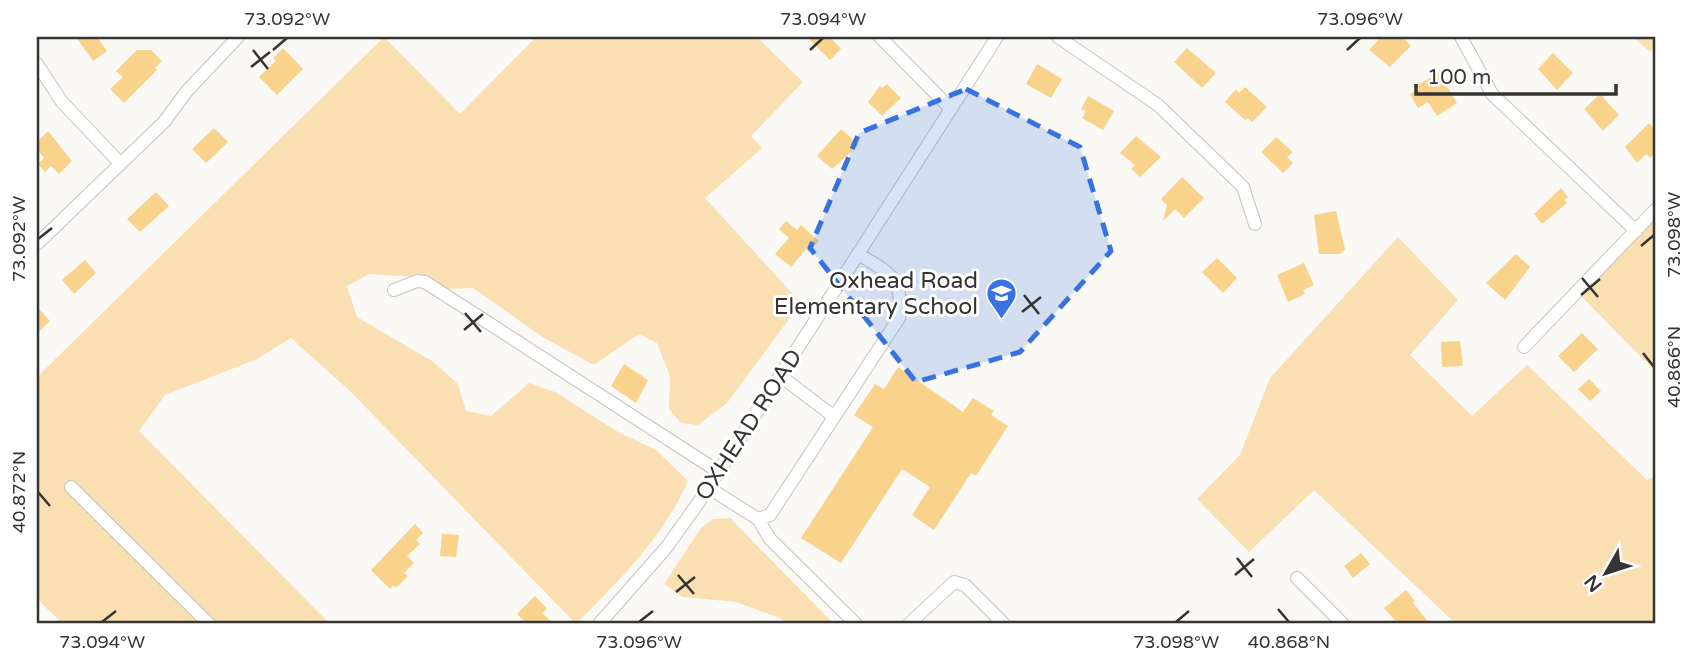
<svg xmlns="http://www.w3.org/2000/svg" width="1693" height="661" font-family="'Varela Round',sans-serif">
	<rect width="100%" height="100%" fill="#fbf9f5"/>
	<g fill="#f9dfb2">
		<path d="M384,37l76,77 76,-77h221l46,45 -52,54 11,12 -57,50 96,105 -74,100 -29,22 -17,-2 -12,-14 1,-33 -13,-33 -18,-9 -45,31 -50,-27 -71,-50 -29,1 -26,-12 -49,-3 -22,12 10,31 75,44 26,23 8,27 25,5 38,-33 26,9 63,40 38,18 32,31c-24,55 -70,101 -112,143l-225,-232 -60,-54 -34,21 -92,36 -26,36 191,193h-267l-26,-25v-222z"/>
		<polygon points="1633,37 1656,37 1656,46 1650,52"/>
		<polygon points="1656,209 1656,372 1577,292"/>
		<polygon points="1398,237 1458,300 1410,355 1472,416 1527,365 1647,480 1656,476 1656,624 1456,624 1314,490 1249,552 1197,499 1240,455 1270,378"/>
		<polygon points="730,518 834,624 788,624 780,618 736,602 683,597 664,584 701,528 713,519"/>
	</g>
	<g fill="#f9d28c">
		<polygon points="76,37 97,37 107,51 93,61"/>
		<polygon points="807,37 830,37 841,49 830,60"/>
		<polygon points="1381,37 1402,37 1411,46 1390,67 1369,50"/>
		<polygon points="283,48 303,69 277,95 259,77 276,61 273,58"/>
		<polygon points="1187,48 1216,73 1202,88 1174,62"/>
		<polygon points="137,50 151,50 162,61 155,68 157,70 124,103 110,89 123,77 116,71"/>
		<polygon points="1553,53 1573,73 1557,90 1538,69"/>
		<polygon points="1037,64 1062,79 1051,98 1026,84"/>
		<polygon points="1439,73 1457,103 1437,116 1428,102 1418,108 1410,94 1418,89 1416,86"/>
		<polygon points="887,84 901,98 882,116 868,102 880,86 882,88"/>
		<polygon points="1245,87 1267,107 1252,122 1248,118 1245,120 1225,102 1236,89 1239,93"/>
		<polygon points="1600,94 1619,115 1603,131 1584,109"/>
		<polygon points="1088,96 1114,111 1103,130 1082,118 1086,111 1081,109"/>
		<polygon points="1649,123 1656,130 1656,152 1650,158 1646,154 1637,163 1625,147"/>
		<polygon points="214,128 228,142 206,163 192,149"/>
		<polygon points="841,129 859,145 832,169 817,156"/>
		<polygon points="48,131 72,161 59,174 51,166 45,172 38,164 44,158 37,150 37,142"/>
		<polygon points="1136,136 1161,157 1140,177 1131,169 1135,165 1120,153"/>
		<polygon points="1276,137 1293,152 1287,157 1293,163 1283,173 1261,152"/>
		<polygon points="1182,177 1204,198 1184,218 1175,209 1163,221 1167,205 1161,199"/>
		<polygon points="1561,188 1568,197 1564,200 1567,203 1542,224 1534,214"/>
		<polygon points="156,192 169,206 140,232 127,219"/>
		<polygon points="1336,211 1345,249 1340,254 1319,254 1314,215"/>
		<polygon points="786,221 797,230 801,225 819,241 809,252 806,249 791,267 775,254 789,238 779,229"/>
		<polygon points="1516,254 1530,267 1505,300 1486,283"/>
		<polygon points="1217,258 1237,278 1223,293 1202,272"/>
		<polygon points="85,260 96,273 74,294 62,280"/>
		<polygon points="1304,263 1314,285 1303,290 1305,294 1288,302 1277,275"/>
		<polygon points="37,307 50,321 37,333"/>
		<polygon points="1582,333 1598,349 1574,372 1558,356"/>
		<polygon points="1460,341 1463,366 1442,367 1441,342"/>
		<polygon points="624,364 648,380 636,403 611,386"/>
		<polygon points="898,367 963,412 973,398 994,411 991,415 1008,426 976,476 971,473 934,530 912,515 930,487 902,469 841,563 801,538 873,427 854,415 875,384 884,389"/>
		<polygon points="1589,379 1601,391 1590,401 1578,389"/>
		<polygon points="415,524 423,533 416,540 420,544 407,556 414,563 404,573 408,576 396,588 393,585 390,589 371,570"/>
		<polygon points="442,534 459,535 456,557 440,556"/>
		<polygon points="1361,553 1370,564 1353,578 1344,566"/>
		<polygon points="1406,590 1415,601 1413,603 1430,624 1398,624 1384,608"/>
		<polygon points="535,596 547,609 542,613 554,624 527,624 517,614"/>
	</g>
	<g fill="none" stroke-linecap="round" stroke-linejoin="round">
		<defs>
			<g id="minor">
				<polyline points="880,37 950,108"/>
				<polyline points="1058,37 1158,105 1243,187 1255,224"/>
				<polyline points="1461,37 1492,94 1636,231"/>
				<polyline points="37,64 62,102 119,162"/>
				<polyline points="37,244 164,122 187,91 238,37"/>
				<polyline points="394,290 417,281 425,282 719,472"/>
				<polyline points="1524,347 1656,209"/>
				<polyline points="782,377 833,416"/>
				<polyline points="71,487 209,624"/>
				<path d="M709,488l49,31 12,-4 129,-197c5,-41 -10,-45 -41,-64"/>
				<polyline points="758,519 770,539 856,624"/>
				<polyline points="1297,578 1343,624"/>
				<polyline points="599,624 666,548 701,499 997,37"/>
				<polyline points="909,624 954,582 965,585 1004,624"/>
			</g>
		</defs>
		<use href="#minor" stroke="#c5c3bf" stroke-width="14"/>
		<use href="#minor" stroke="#fff" stroke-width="12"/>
	</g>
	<path fill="#3772e1" fill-opacity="0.2" stroke="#3772e1" stroke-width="5" stroke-dasharray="14 9" stroke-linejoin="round" d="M966,89l114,58 31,104 -91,101 -104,30 -106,-134 49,-115z"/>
	<path fill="none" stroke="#353433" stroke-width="2.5" d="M253,50l15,19M273,50l14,-12M810,50l13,-12M1347,50l13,-12M251,67l19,-15M38,239l14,-11M1641,246l13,-11M1582,278l16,19M1024,295l15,19M1581,295l19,-16M1022,312l19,-15M465,313l16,19M464,330l19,-16M1643,353l11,14M38,492l12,14M1237,558l15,19M678,575l16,19M1235,575l19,-16M676,592l19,-15M1278,609l11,13M102,622l14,-11M639,622l14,-11M1176,622l13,-11"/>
	<defs>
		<symbol id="school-pin" viewBox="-11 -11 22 30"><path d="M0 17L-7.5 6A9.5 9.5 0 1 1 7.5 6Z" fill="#3772e1" stroke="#fff"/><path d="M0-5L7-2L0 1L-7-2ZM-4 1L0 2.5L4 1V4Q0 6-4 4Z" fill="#fff"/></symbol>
	</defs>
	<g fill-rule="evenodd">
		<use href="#school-pin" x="984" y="276" width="35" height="47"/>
	</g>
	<g text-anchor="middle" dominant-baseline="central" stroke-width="6" stroke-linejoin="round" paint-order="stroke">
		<g font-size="23" fill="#353433" stroke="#fff" text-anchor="end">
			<text x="978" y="281">Oxhead Road<tspan x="978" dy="26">Elementary School</tspan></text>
		</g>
		<g font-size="23" fill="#353433" stroke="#fff">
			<text transform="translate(749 425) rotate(-57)">OXHEAD ROAD</text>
		</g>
	</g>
	<rect width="1693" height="661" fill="none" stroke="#ffffff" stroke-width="77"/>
	<g transform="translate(1606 573) rotate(231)" stroke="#ffffff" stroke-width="5" paint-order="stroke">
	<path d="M0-5L12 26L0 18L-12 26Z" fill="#353433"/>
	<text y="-10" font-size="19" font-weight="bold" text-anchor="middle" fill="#353433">N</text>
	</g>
	<path d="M1416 84v10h200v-10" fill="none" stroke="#353433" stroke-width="3.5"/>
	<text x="1427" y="84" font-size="21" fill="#353433" stroke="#ffffff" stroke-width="5" paint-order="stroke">100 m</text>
	<rect x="38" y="38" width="1616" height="584" fill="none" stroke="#353433" stroke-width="2.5"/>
	<g font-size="18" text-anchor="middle" fill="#353433">
		<text x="287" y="25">73.092°W</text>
		<text x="823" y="25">73.094°W</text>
		<text x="1360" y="25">73.096°W</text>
		<text transform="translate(1674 235) rotate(-90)" y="6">73.098°W</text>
		<text transform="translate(19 239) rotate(-90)" y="6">73.092°W</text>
		<text transform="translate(1674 367) rotate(-90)" y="6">40.866°N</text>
		<text transform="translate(19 492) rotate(-90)" y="6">40.872°N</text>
		<text x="102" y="648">73.094°W</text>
		<text x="639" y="648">73.096°W</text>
		<text x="1176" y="648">73.098°W</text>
		<text x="1289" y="648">40.868°N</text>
	</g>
</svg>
